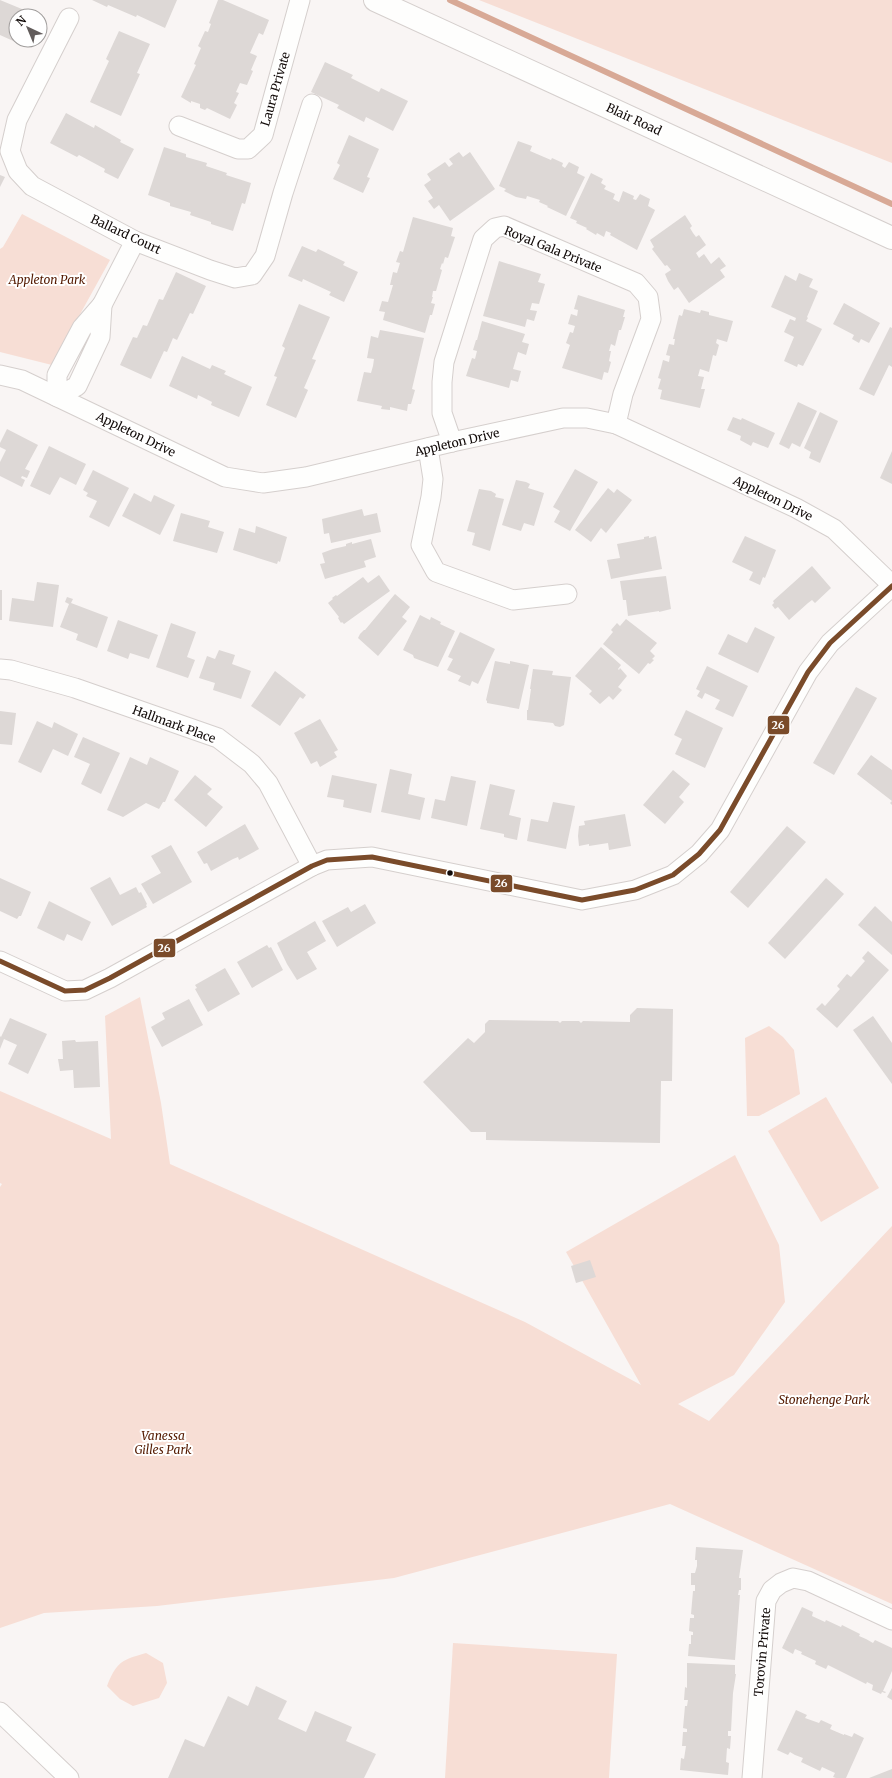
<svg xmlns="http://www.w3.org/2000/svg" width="892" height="1778" font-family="Merriweather,serif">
	<rect width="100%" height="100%" fill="#f9f5f4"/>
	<g fill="#f7ded5">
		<polygon points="479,0 892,0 892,163"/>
		<polygon points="22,214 110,260 52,365 0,352 0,249 3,247"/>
		<polygon points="140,997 161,1103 170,1164 525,1322 641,1385 566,1252 735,1155 779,1245 785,1302 734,1375 678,1404 709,1421 892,1226 892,1604 670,1504 394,1578 157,1606 44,1613 0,1628 0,1187 2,1184 0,1183 0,1091 111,1139 105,1016"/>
		<polygon points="769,1026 783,1037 794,1050 800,1094 759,1116 747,1116 745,1038"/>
		<polygon points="826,1097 879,1188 821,1222 768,1131"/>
		<polygon points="453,1643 617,1654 609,1778 445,1778"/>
		<path d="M146,1653l17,10 4,20 -8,15 -26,8 -13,-7 -13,-13c10,-25 15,-26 39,-33z"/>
	</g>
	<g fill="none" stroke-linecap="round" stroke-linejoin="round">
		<polyline stroke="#d8a996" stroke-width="6" points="450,0 892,204"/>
	</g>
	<g fill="#ddd8d6">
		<polygon points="0,0 34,14 33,16 16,16 16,40 22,40 20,44 0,35"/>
		<polygon points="92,0 177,0 165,28 137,15 136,17 108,5 107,7"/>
		<polygon points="218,0 223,0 269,20 263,35 259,33 250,53 257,56 251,70 253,71 247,85 240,83 236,92 239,93 234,103 237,105 230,119 207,108 205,110 200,108 200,104 191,101 191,103 181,97 196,65 194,64 201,48 198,46 205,31 208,32 211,24 209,23"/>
		<polygon points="119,31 150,44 137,73 140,74 121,116 90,102 109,61 106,59"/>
		<polygon points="325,62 353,75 351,78 379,92 381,88 408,101 393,131 366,117 364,122 337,108 339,105 311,92"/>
		<polygon points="66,113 94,128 95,125 121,140 120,142 134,149 118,179 104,172 105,169 79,155 77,157 50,143"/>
		<polygon points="349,135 379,149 367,177 370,178 363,193 333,179 340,165 337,163"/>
		<polygon points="518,141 532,146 530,151 551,160 552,158 563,163 562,166 565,168 569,162 579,167 577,173 585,177 566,216 547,207 548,206 539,202 540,200 527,196 526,199 516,197 504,191 506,189 499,186"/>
		<polygon points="164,147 186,154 186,157 207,163 206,166 227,173 226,175 251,183 245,204 242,203 233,231 211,224 211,222 190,215 191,212 170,206 170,203 148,195"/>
		<polygon points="459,152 463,157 470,152 495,189 450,221 439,205 434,209 428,201 433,198 424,185 431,180 427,174 445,162 449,167 453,164 449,159"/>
		<polygon points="591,173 603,179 601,183 606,186 604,189 615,194 613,199 619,202 623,191 634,196 633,199 636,200 640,194 650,199 648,206 655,210 637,250 610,235 611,233 606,231 604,237 597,233 596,235 586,229 587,228 576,223 577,221 570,218"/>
		<polygon points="0,175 5,177 0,187"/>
		<polygon points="685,215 692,226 690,228 693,233 696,237 699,235 706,245 696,253 699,258 704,254 711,264 719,257 726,266 720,270 725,277 689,303 678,287 674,290 668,281 665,274 671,270 667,265 665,266 652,249 654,247 650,240"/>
		<polygon points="413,217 453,228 451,236 455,237 448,258 445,257 443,264 442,263 440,269 442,270 436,291 433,291 432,297 433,297 431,303 435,304 432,315 430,315 425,333 383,320 385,312 379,311 382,301 388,302 393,285 390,285 393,272 397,273 400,263 396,262 400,251 403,252"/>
		<polygon points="302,246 316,252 318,249 345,262 343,265 358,272 344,302 329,295 331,292 303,279 302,282 288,276"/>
		<polygon points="499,261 541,274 538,282 545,284 539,304 532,303 530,310 537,311 534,321 527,319 525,327 483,316"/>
		<polygon points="176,272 206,286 193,314 190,313 177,340 173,338 167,352 164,351 151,379 120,365 133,337 137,338 143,325 147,326 159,299 163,300"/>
		<polygon points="799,273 813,279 809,287 818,291 807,317 808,318 806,321 822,329 803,366 798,364 797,367 784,361 794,337 784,332 790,319 795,321 796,318 771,307 785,275 796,281"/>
		<polygon points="578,295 625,310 623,317 625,317 621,330 619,330 615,346 611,344 609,351 611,351 609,361 611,362 608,373 604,372 602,380 562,368 570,345 566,343 570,332 573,333 575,326 568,324 571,314 577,316 578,310 574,309"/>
		<polygon points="844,303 880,323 869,343 861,339 859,343 852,339 854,335 833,324"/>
		<polygon points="299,304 330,317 312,359 316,360 304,388 308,390 296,418 266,405 277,377 274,376 285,348 282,346"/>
		<polygon points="684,309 700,313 701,310 709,312 709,315 733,321 727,342 717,339 716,343 719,345 716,356 713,355 709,372 700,369 698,376 704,377 701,389 705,389 700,408 660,399 662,390 658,389 661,379 658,378 661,368 663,360 669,362 670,356 666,355 669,344 674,345 675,339 673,339 679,315 682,316"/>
		<polygon points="482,321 525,334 522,342 529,344 526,355 518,352 513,369 521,371 518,382 511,380 509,388 466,376 472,358 475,359 477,351 473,350 476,340 477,340"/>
		<polygon points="890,327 892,328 892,367 889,365 874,396 859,389"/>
		<polygon points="380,330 424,338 412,389 415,390 411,404 408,404 407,411 390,407 390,410 381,409 382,406 357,401 364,372 371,373 373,366 374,359 367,358 371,336 378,338"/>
		<polygon points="182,356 210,369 212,365 226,371 224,374 252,387 239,417 211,405 212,402 198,395 197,399 169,386"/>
		<polygon points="798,402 817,411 800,447 792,443 789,449 779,444"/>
		<polygon points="820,412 838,421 820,463 809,458 811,452 804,448"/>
		<polygon points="733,417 741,420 742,418 775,433 768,448 753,442 751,446 740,440 741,436 727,430"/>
		<polygon points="7,429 38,445 25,469 30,471 27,478 22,476 21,478 25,480 22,487 0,476 0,462 6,450 0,447 0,443"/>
		<polygon points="49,446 86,464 76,485 60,477 50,495 30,486"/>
		<polygon points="892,451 892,484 880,478"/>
		<polygon points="575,469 598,482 570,531 554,522 560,511 553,507"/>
		<polygon points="93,470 129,488 109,527 89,517 97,501 86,496 88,493 83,490"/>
		<polygon points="516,480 526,482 530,484 528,488 544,493 534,526 524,523 521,531 502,525"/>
		<polygon points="608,488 614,493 617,489 632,500 606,533 601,528 591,542 575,530"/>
		<polygon points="479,489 491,491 496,494 495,497 504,499 490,551 472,545 475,533 467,531"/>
		<polygon points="134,493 151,502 154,495 175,505 160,535 122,516"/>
		<polygon points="362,509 364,516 377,513 381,532 331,543 329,533 324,534 322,519"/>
		<polygon points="181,513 210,521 208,527 224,532 217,553 173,541"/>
		<polygon points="256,526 287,537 280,562 278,561 277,564 233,550 239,528 255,533"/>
		<polygon points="649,536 649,538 656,536 662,569 611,579 607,560 620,558 617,544 644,539 644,537"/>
		<polygon points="745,536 776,550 765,578 763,577 760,585 749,580 753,572 732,562"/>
		<polygon points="371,539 376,557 364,561 366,567 325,579 320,564 325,563 322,553 333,549 346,546 346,544 352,542 352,544"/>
		<polygon points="812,566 831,588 815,603 812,600 808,603 789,620 778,607 775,609 772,605 774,603 773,601"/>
		<polygon points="379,575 390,591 344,624 342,622 341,623 338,618 339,617 328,603 333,599 332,598 336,595 337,596 363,577 368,583"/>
		<polygon points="666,576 671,609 659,612 659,611 628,616 626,600 623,600 620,581"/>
		<polygon points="37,582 59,585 53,627 9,621 12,598 34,601"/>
		<rect x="0" y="590" width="2" height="30"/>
		<polygon points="395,594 410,607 402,617 407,621 378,656 358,638 360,634 364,630 365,630"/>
		<polygon points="67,597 73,599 71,603 108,617 97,648 76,640 78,634 60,627 69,604 65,602"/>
		<polygon points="420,615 430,620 431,617 441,622 440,624 455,631 438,667 414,658 413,655 403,650"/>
		<polygon points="626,619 657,643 650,651 655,656 652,659 654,660 650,664 648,663 639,674 603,644 613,632 611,630 617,623 620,626"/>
		<polygon points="118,620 158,635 149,659 130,653 128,659 107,651"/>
		<polygon points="171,623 196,632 187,657 195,660 188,678 156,667"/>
		<polygon points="755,627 775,637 758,673 718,654 728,634 747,643"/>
		<polygon points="460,632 495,649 478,684 472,681 470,686 458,681 461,676 447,670 453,659 448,657"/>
		<polygon points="601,647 621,665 618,669 619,670 620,668 627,676 618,687 622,690 613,700 609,696 600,704 589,694 592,691 575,676"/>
		<polygon points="219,650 235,655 232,664 251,671 241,699 213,690 215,683 199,678 207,656 215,659"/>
		<polygon points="495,661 510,664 510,661 529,665 519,709 487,703 487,701 486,700"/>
		<polygon points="707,666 748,686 733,717 715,709 720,700 705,693 702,699 697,696 700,691 696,689"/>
		<polygon points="533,669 553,671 552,675 571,677 564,725 560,727 555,726 553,723 527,720 527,710 528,710 531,689 530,689"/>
		<polygon points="275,671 306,695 303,699 300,697 280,726 251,706"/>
		<polygon points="856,687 877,698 834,775 813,763"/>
		<polygon points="686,710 723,728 705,768 675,754 682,739 674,735"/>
		<polygon points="0,711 16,713 12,745 0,744"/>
		<polygon points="320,719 338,750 334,752 337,757 320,767 317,761 311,764 294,733"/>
		<polygon points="37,721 52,728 54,722 78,734 68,756 53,749 41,773 18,762"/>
		<polygon points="83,737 120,753 101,794 81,784 90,764 74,757"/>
		<polygon points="871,755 892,770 892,805 890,803 892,801 857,774"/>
		<polygon points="130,757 147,765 150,757 179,771 165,802 163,802 159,809 146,803 123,817 107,810"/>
		<polygon points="390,769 412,774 408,794 425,798 420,820 381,812"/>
		<polygon points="673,770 690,784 679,797 684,802 665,824 643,805"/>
		<polygon points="195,775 212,789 207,794 223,807 206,827 174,800"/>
		<polygon points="332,775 377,784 371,813 343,807 344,800 327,797"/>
		<polygon points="451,776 476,781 467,826 431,818 435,799 445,801"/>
		<polygon points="490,784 515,790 509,815 521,818 517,840 504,837 504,834 480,829"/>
		<polygon points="553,802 575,806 566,849 527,841 531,819 548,822"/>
		<polygon points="625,814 631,846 609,850 608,843 589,846 589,844 579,846 578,836 579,826 585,825 584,821"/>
		<polygon points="245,824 259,849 239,860 238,857 233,859 211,871 207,863 204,864 197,852"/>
		<polygon points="787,826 806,842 748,908 730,892"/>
		<polygon points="171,845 192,882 153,904 141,884 161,873 151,856"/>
		<polygon points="110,877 120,895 136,887 139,893 141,892 147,904 146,905 147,907 112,926 90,888"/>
		<polygon points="0,878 31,892 21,916 19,916 17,919 0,911"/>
		<polygon points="826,878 844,894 785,959 768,943"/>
		<polygon points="49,901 91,922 82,941 67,934 64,941 37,928"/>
		<polygon points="365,904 376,923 337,947 322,921 348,907 351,912"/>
		<polygon points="875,906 892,922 892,955 858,925"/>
		<polygon points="315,921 326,941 307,952 317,969 297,980 287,964 277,943"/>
		<polygon points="267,945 269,948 271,947 283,970 252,988 237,962"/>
		<polygon points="868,951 889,970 837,1028 816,1009 822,1003 825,1006 832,998 840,989 837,986 847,974 851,977 865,961 862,958"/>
		<polygon points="225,968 240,994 208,1012 195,989 197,988 195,985"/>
		<polygon points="189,999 203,1025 162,1047 151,1027 165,1019 162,1013"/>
		<polygon points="637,1008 673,1009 672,1081 661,1081 660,1143 486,1140 486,1132 471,1132 423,1082 468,1038 474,1043 485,1032 485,1024 489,1020 558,1021 560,1023 562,1021 579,1021 581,1023 583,1021 630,1022 630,1015"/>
		<polygon points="873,1016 892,1043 892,1084 853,1030"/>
		<polygon points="10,1018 47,1034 28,1074 8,1064 17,1045 4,1039 0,1049 0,1036 1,1037"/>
		<polygon points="75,1040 76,1042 98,1041 100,1087 74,1088 73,1070 60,1071 58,1059 63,1059 62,1041"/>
		<polygon points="590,1260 596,1277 576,1283 571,1266"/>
		<polygon points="696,1547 743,1550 739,1578 741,1578 741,1590 739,1590 738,1595 740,1595 735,1660 688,1656 689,1644 691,1644 691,1635 693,1635 693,1632 689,1631 690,1618 694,1618 694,1615 691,1614 693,1591 695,1591 695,1585 691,1585 691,1573 695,1573 697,1566 697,1560 695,1560"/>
		<polygon points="802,1607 813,1612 812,1616 825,1622 826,1620 841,1627 842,1625 860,1634 859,1636 866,1639 873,1643 875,1640 892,1648 892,1671 883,1691 886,1692 885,1693 882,1692 881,1694 872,1690 873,1685 867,1682 866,1684 828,1665 826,1669 815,1664 816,1661 801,1654 802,1652 795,1649 793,1654 782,1648"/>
		<polygon points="687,1663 735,1665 735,1674 736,1674 733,1693 731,1731 728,1731 728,1736 731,1736 730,1749 727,1748 726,1762 729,1763 728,1775 680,1770 681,1758 684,1759 686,1746 682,1746 683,1732 687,1732 687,1729 683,1728 685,1706 687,1706 688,1700 684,1700 685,1687 687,1688"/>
		<polygon points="256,1686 287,1701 278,1719 306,1732 315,1711 352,1727 346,1741 376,1754 364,1778 168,1778 185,1739 204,1747 228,1696 248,1706"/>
		<polygon points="892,1688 892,1700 887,1697"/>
		<polygon points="796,1710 807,1715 805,1718 819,1723 821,1720 832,1725 830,1729 844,1735 844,1734 852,1737 854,1733 864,1738 846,1778 836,1778 833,1777 835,1773 822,1767 820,1771 801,1762 803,1758 795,1755 790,1752 788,1755 777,1750"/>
		<polygon points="892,1769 892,1778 869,1778"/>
	</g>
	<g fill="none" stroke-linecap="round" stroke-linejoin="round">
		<defs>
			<g id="minor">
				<polyline points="69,18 17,120 10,151 18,171 32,186 135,241 210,270 235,278 252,275 265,256 283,193 312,104"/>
				<polyline points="179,126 238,149 248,149 263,135 300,0"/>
				<polygon points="102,305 100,337 77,386 57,397 57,375 82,328"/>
				<polyline points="102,305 135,241"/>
				<polyline points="0,375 22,380 225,477 263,483 306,477 452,442 563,418 587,418 616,424 796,508 834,529 892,585"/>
				<polyline points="452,442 442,413 442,382 444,362 483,239 495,228 504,226 636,283 648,297 651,319 623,394 616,424"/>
				<polyline points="428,448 433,479 431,497 421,545 436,572 513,600 567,594"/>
				<polyline points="0,669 11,670 75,688 218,738 252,764 268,783 312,866"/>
				<polyline points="0,961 65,991 85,990 110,978 312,866 327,860 372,857 582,900 635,890 673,875 699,854 720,830 808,672 830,643 892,586"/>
				<polyline points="0,1712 69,1778"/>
				<polyline points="752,1778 766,1601 772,1590 781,1583 793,1578 808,1581 892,1620"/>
			</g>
			<polyline id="secondary" points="375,0 892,238"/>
		</defs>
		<use href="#minor" stroke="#d5cfcd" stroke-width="21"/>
		<use href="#secondary" stroke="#d5cfcd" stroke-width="24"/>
		<use href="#minor" stroke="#fefefd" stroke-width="19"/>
		<use href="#secondary" stroke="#fefefd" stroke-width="22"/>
		<defs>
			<polyline id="bus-1" points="0,961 65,991 85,990 110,978 312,866 327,860 372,857 582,900 635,890 673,875 699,854 720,830 808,672 830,643 892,586"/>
		</defs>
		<use href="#bus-1" stroke="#fff" stroke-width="8"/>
		<use href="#bus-1" stroke="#7a4b2a" stroke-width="5"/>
	</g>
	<circle fill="#110a08" stroke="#fff" stroke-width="1.5" cx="450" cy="873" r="3.5"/>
	<g text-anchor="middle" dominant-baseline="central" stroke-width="4" stroke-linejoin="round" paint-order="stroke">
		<g font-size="12" fill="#110a08" stroke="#fff">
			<text transform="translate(275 89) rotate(-74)">Laura Private</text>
			<text transform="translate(634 119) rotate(25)">Blair Road</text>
			<text transform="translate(126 234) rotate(25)">Ballard Court</text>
			<text transform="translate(553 249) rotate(22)">Royal Gala Private</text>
			<text transform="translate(136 434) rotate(26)">Appleton Drive</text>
			<text transform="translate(457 442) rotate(-13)">Appleton Drive</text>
			<text transform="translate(773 498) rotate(26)">Appleton Drive</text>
			<text transform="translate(174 724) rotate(20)">Hallmark Place</text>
			<text transform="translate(762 1652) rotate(-85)">Torovin Private</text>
		</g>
		<g font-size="12" font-style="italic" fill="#541a00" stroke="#fff">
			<text x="47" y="279">Appleton Park</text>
			<text x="824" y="1399">Stonehenge Park</text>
			<text x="163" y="1435">Vanessa<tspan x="163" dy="14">Gilles Park</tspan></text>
		</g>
	</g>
	<g stroke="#fff" stroke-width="1.5">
		<rect x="767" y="715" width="23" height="20" rx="4" fill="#7a4b2a"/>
		<rect x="490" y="874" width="23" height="19" rx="4" fill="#7a4b2a"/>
		<rect x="153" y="938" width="23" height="20" rx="4" fill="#7a4b2a"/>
	</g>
	<g font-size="11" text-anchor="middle" font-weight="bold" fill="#fff">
		<text x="778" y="729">26</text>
		<text x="501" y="887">26</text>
		<text x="164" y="952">26</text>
	</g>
	<g transform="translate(28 28) rotate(316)"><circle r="19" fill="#ffffff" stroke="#a09d9c"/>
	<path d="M0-3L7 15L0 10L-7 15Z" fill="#625c5b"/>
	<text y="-6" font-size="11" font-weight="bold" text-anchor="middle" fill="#110a08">N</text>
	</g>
</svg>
